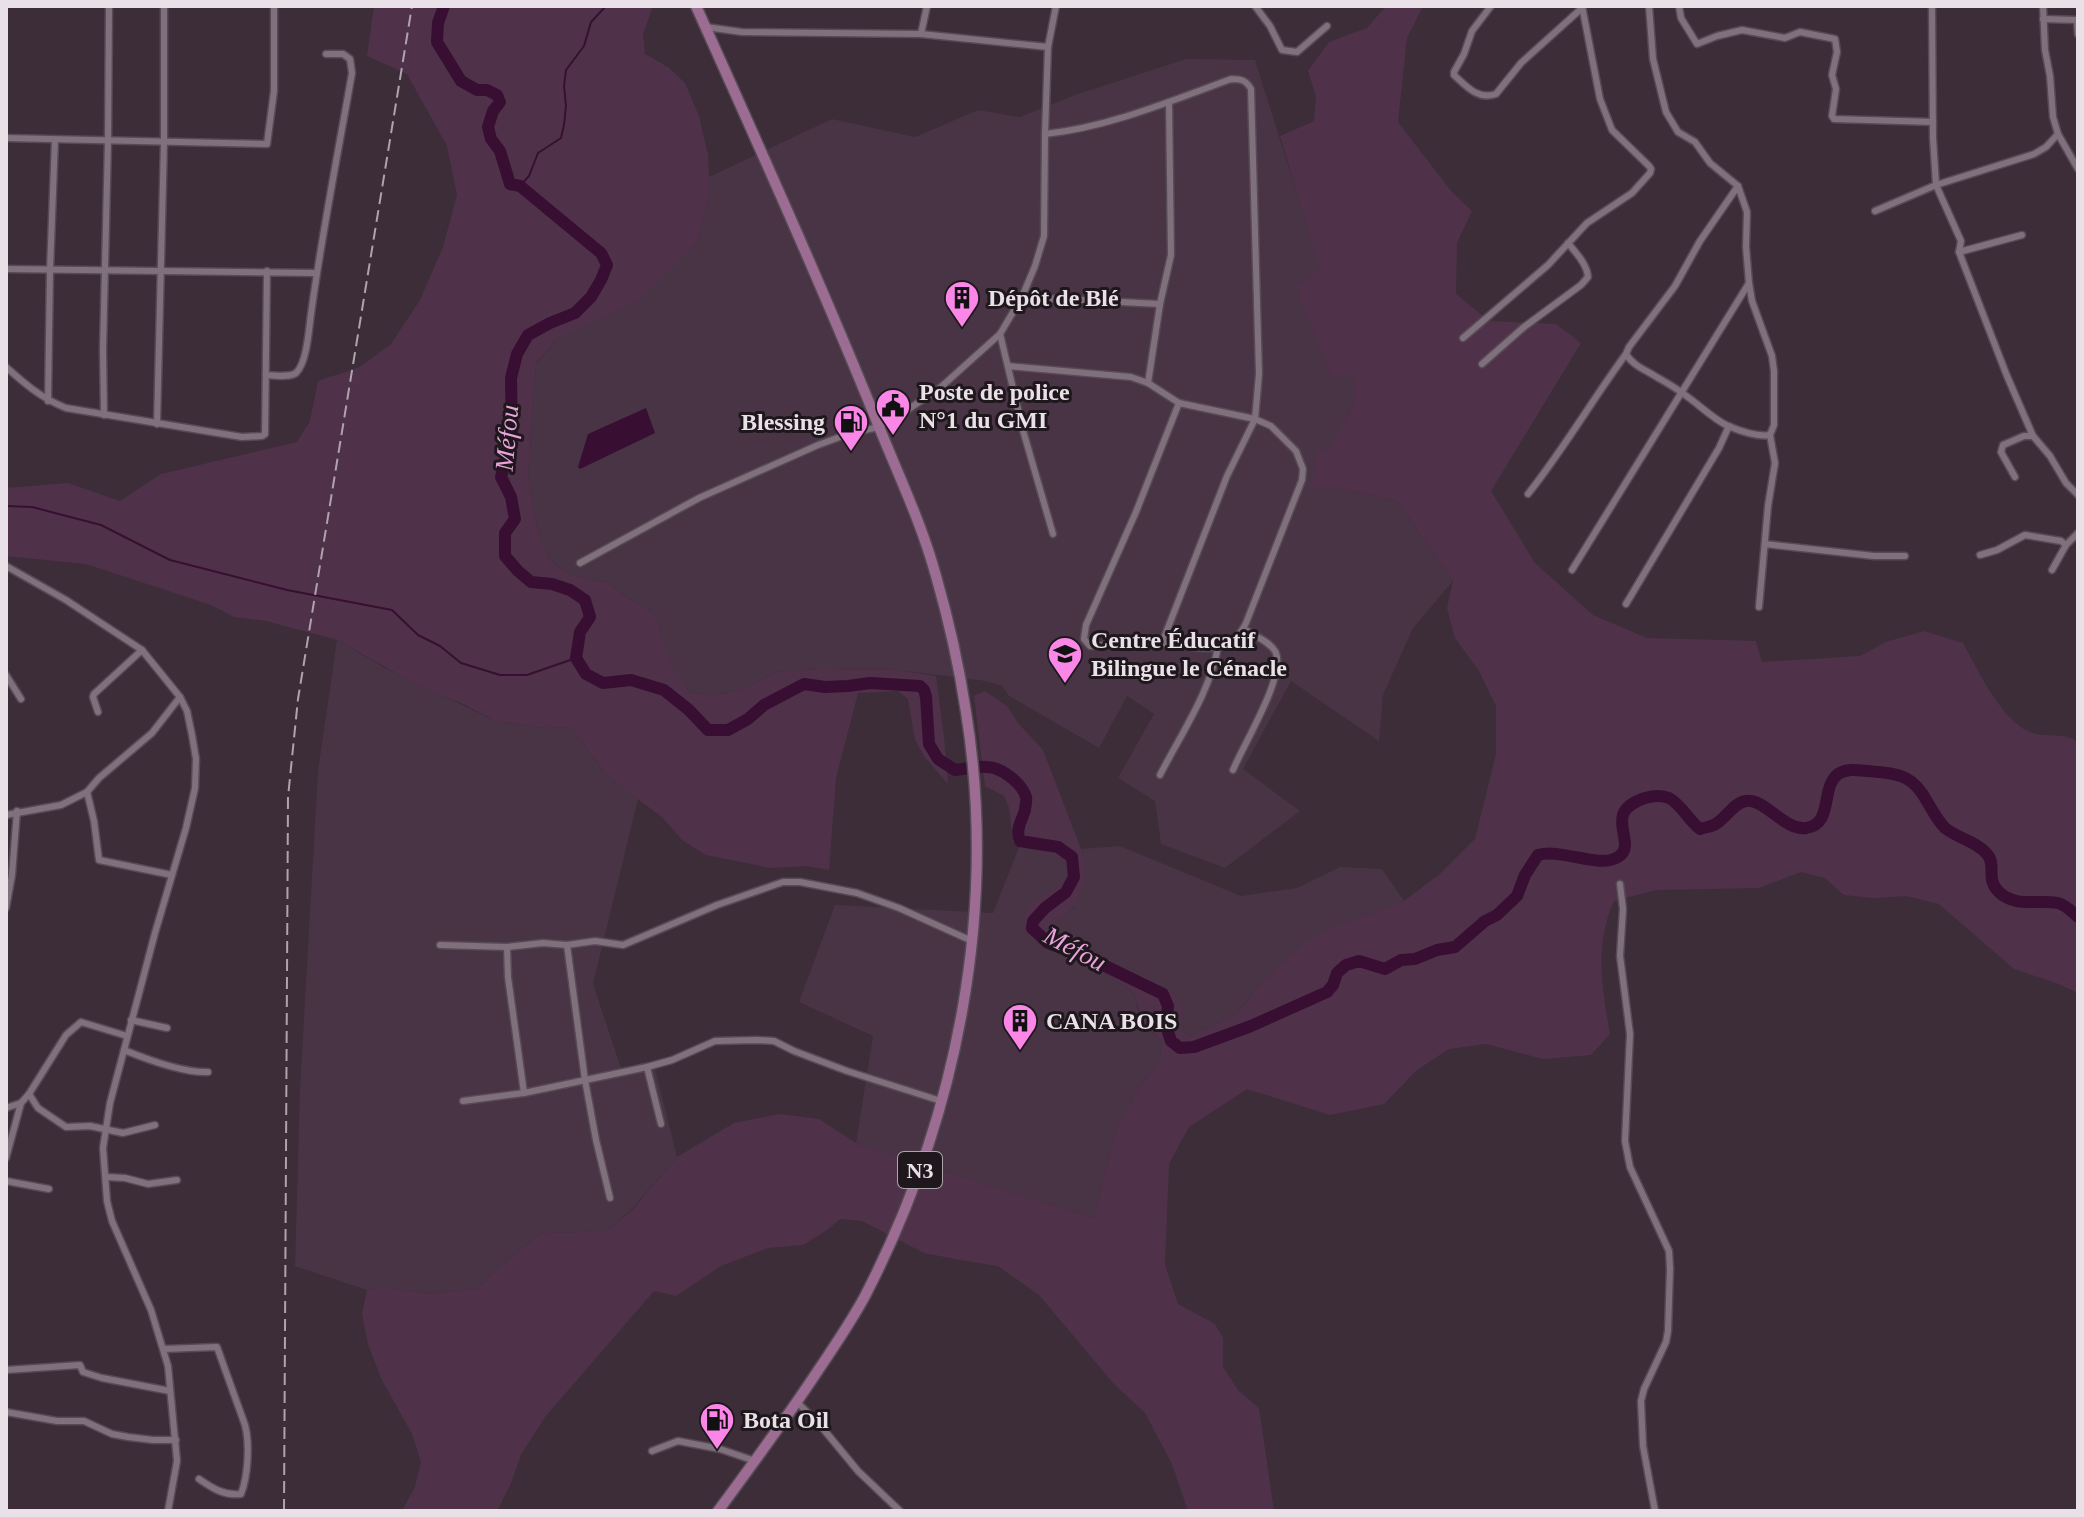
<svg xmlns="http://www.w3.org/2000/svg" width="2084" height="1517" font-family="'Times New Roman',serif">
	<rect width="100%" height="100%" fill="#3c2d39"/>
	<g fill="#483444">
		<polygon points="1186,59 1255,60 1354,374 1354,402 1330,449 1342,489 1397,501 1453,581 1413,628 1383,695 1379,741 1291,681 1243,769 1300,811 1225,868 1161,844 1155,801 1118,778 1154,714 1127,696 1099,748 1009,696 1002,686 986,681 897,670 820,669 777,672 741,689 714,696 690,692 680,680 665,650 656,615 619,592 608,583 567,574 549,558 538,531 528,478 536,364 558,338 668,270 697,242 703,222 709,195 709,177 832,119 915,137 978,110 1020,117 1075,95"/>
		<polygon points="337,640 385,668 496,721 543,728 571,727 608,777 638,799 593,984 621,1068 653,1061 677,1157 631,1210 608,1230 564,1233 544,1232 516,1252 478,1288 429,1294 383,1287 367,1290 295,1266 300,1089 318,771"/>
		<polygon points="1020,845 1059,856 1066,860 1069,868 1068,877 1061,886 1037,900 1040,945 1110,976 1134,993 1139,1014 1146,1027 1162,1041 1160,1060 1138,1089 1116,1130 1094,1218 856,1143 873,1036 799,1002 835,905 993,913"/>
		<polygon points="1120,846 1241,896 1297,888 1340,867 1382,869 1404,901 1344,923 1286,963 1262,983 1237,1013 1188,1037 1144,975 1116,964 1086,946 1057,933 1055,922 1074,908 1086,874 1086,862 1081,849"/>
	</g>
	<g fill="#4f324a">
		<path d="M374,6h279l-10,28 2,20 23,13 17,16 14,33 9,39 1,22v18l-6,27 -6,20 -59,59 -80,37 -22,25 -8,115 10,53 11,27 18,16 41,9 11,9 37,23c7,28 15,54 34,77l24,4 27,-7 36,-17 43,-3 77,1 39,6 8,61 4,47 -24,-28 -9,-16 -7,-41 -10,-8 -40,2 -22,85 -7,92 -23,-4 -35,2 -65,-13 -24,-15 -20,-23 -54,-40 -37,-50 -28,1 -47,-7 -35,-18 -42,-17 -82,-46 -71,-19 -32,-4 -23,-12 -125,-41 -80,-8v-68l62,-5 52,18 41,-27 136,-32 13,-21 8,-40 42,-14 31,-23 29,-44 23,-53 14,-52 -10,-49 -40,-72 -40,-18z"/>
		<path d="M1386,6h37l-16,32 -9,84 53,69 21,20 -15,32 -1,51 33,27 67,3 25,19 -90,148 44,72 58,52 54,23 109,3 6,21 98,-6 26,-14 38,-11 39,12c15,27 41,84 73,91 14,3 31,-1 42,8v251l-22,-10 -42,-14 -75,-65 -33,-8 -32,2 -30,-3 -19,-17 -24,-6 -42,16 -103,2 -42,11c-20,45 -12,86 -4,133l-19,21 -48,4 -57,-15 -37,5 -32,21 -33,34 -54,11 -83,-26 -58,38 -20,37 -4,101 13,39 37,20 8,14v29l15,23 21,18 15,103h-86l-16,-47 -27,-51 -32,-30 -74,-88 -41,-29 -38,-6 -36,-7 -62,-32 -22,-2 -13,11 -24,15 -35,3 -47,18 -45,30 -22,-5 -109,126 -24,38 -10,28 -14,28h-95l13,-24 6,-25 -9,-28 -31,-56 -13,-34 -6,-30 5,-24 16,-3 46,7 49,-6 38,-36 28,-20 20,1 44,-3 24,-20 45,-53 57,-34 45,-9 40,5 37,24 238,75 22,-88 22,-41 22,-29 2,-19c-19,-17 -21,-23 -28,-48l-24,-17 -70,-31 -11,-9 -6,-16c2,-4 3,-9 5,-13 13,-18 49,-15 38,-47 -17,-9 -37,-9 -53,-19l-4,-33 -5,-12 -19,-10 -11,-90 11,-5 23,16 10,16 25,27 43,112c1,15 -4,36 -14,47 -4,5 -11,9 -17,13l2,11 29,13 30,18 28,11 26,16 11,10 1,28 6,8 49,-24 25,-30 46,-43 36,-17 60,-22 37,-28 34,-34 21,-85v-48l-17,-35 -24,-33 -8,-30 6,-27 -56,-80 -55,-12 -30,-1 4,-37 14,-3 24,-46v-27l-22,3 -36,-91 24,-17 -40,-134 34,-15 2,-24 -8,-26 21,-29 38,-14z"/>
	</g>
	<polygon fill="#380f32" points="646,408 655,433 580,469 578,467 588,434"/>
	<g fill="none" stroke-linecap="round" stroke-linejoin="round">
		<g stroke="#380f32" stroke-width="2">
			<polyline points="520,186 529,176 538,153 561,138 564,125 566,106 564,86 566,70 584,46 591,22 606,6"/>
			<polyline points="6,506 32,507 101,525 170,560 287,590 392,610 418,635 440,646 461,663 500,675 527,675 576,658"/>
		</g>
		<path stroke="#380f32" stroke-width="12" d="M444,6l-6,17 -1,19 24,39 16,9h10l10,5 3,7 -7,9 -5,16 3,12 9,12 10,33 10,2 81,67 6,12 -6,15 -10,17 -16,16 -25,10 -22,12 -11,19 -6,24 1,58 -11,41 10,20 4,22 -10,14v23l13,15 13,11 21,2 18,6 15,10 5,17 -10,15 -4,26 10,16 17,9 28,-3 33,10 25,20 19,20h20l20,-11 16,-14 40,-21 21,3 23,-1 22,-3 50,3 4,4 2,7 3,47 9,15 17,11c10,-1 21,-4 32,-3 14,0 35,16 39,30 1,5 -1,9 -1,13 -3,11 -10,19 -5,31l38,6 14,10 2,20 -8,15 -21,16 -12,13 -1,7 16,15 49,19 66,32 5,12 -2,20 5,15 9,7 14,-1 57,-21 76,-34 6,-7 4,-12 9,-8 13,-4 26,8 16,-9 14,-1 22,-9 18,-3 30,-26 12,-6 20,-19 8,-21 13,-20c23,-7 61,14 80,2 22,-14 -19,-44 27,-59 7,-2 17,-3 24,0 12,6 20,23 31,31 6,-2 12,-2 17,-6 10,-6 16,-20 29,-22 19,-3 38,30 60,27 28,-4 14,-40 32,-54 9,-6 20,-4 30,-3 30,3 44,2 60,32 6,10 9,17 17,25 12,10 31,13 42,26 10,11 -2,25 12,38 16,16 40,7 59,11 8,2 14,9 20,14"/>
		<defs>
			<g id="minor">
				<polyline points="1255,6 1270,26 1282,50 1297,52 1327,26"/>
				<path d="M1491,6l-19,25 -8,23 -10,18v3c13,12 24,25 42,19l25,-31 61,-55"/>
				<polyline points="1649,6 1653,59 1666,112 1678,132 1695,142 1710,163 1738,186 1747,212 1746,247 1749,283 1752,301 1772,356 1774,371 1774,425 1770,435 1775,463 1768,506 1759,607"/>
				<polyline points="1679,6 1681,18 1697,44 1717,36 1742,30 1785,38 1800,32 1835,39 1837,52 1832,75 1836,89 1832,116 1834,119 1933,122"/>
				<polyline points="2043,6 2045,50 2050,76 2053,117 2058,134 2078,169"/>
				<polyline points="2043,19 2077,20 2078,34"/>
				<polyline points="706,27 742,32 921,34 1048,47"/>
				<polyline points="921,34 927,6"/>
				<polyline points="1169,102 1171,255 1160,304 1148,383 1179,403"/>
				<path d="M1045,134c64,-7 126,-33 186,-55 10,0 15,1 20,10l8,285 -4,45 -28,57 -65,167"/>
				<polyline points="6,138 267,144 274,91 274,6"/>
				<path d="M1738,186l-38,55 -25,45 -46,61 -3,7c5,9 15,14 24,19 11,7 22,12 32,20 16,10 29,25 46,33 12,5 30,11 42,9"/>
				<polyline points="1875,211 1936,185 1933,138 1932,6"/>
				<polyline points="2022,235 1959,252 1961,241 1936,185 2034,154 2046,147 2058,134"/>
				<polyline points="1959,252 2007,376 2033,436 2050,456 2066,483 2078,495"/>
				<polyline points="6,269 316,273"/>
				<polyline points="1022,297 1160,304"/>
				<polyline points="1000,334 1024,434 1053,534"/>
				<polyline points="1463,338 1548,265 1587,223 1632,193 1650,173 1651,169 1649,166 1612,130 1600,99 1582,6"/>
				<path d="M1482,364l42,-37 57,-42 7,-8c-1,-13 -12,-24 -20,-34"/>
				<polyline points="1008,366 1131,377 1148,383"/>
				<path d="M6,367c19,17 35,31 60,41l176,29 20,-1 3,-2 2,-163"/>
				<path d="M266,375c8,0 23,3 30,-2 11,-10 13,-45 15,-59 11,-81 27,-161 41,-241l-2,-14 -7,-5h-17"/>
				<polyline points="48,401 50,270 55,140"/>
				<path d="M1179,403l76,16 16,7 25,25 7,18 -1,11 -56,143c-18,38 -52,22 -85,20 -23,-1 -47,2 -71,3l-6,-7 2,-14 50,-113z"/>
				<polyline points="104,415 103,350 108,141 109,6"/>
				<polyline points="157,424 164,142 164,6"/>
				<polyline points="2015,477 2001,452 2003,445 2024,436 2033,436"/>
				<path d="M1528,494c36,-45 64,-94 98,-140"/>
				<polyline points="1765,544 1874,556 1905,556"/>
				<polyline points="1980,555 1997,550 2025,535 2061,541 2066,545"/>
				<polyline points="580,563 699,498 818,445 851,433 879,427 900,415 941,387 1000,334 1022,297 1035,266 1044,236 1045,134 1048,47 1056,6"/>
				<polyline points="6,566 66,600 142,650 180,697 187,711 192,735 196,759 195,788 186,828 155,933 110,1103 103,1148 107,1201 112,1221 151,1310 168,1366 177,1461 168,1511"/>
				<polyline points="1572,570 1749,283"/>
				<polyline points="2052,570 2066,545 2078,533"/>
				<polyline points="1626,604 1719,448 1729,426"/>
				<polyline points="6,675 21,699"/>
				<polyline points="98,712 93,697 94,694 142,650"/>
				<path d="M1233,770c10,-25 55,-97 42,-119 -6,-10 -22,-16 -31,-22"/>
				<path d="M1160,775c21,-41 50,-83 58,-128"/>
				<polyline points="87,792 94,821 99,860 172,875"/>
				<polyline points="6,815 61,805 87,792 99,778 152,733 180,697"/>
				<polyline points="1620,884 1623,909 1620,956 1630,1034 1625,1141 1630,1167 1669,1251 1670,1269 1668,1331 1666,1342 1644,1389 1641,1401 1643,1446 1655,1511"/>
				<polyline points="6,908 12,875 17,811"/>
				<polyline points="440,945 507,947 543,943 567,945 595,941 623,945 717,905 783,882 800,882 857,893 899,908 972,941"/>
				<polyline points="567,945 585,1080 596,1140 610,1198"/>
				<polyline points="507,947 508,977 524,1093"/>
				<polyline points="131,1020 167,1028"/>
				<path d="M124,1050c22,9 60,23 84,22"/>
				<polyline points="647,1067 661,1124"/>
				<polyline points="29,1094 38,1108 66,1127 90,1126 123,1133 155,1125"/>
				<polyline points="463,1101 524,1093 647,1067 672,1060 715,1041 757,1040 774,1041 794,1051 847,1071 941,1101"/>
				<polyline points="6,1108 21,1103"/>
				<polyline points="6,1158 21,1103 29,1094 66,1035 81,1022 127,1036"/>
				<polyline points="106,1177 125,1178 148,1184 177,1180"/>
				<polyline points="6,1181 49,1189"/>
				<path d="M164,1349l53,-2 28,78c5,19 3,51 -4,69 -17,2 -29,-6 -42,-15"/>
				<polyline points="6,1370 80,1365 83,1372 102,1378 170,1391"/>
				<polyline points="797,1402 820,1425 858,1471 900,1511"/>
				<polyline points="6,1412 57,1421 84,1421 112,1434 128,1437 153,1440 176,1440"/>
				<polyline points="652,1451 678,1441 720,1449 755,1461"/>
			</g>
			<path id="trunk" d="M696,6c61,136 123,273 179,411 21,53 46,104 61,159 13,45 23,90 30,136 32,199 -9,406 -101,584 -14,26 -31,51 -48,76 -31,47 -65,93 -99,139"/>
		</defs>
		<use href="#minor" stroke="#564a54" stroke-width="9"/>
		<use href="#trunk" stroke="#564a54" stroke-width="13"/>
		<use href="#minor" stroke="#806f7c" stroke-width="6"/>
		<use href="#trunk" stroke="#9c6c93" stroke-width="10"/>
		<polyline stroke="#afa3ac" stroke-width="2" stroke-dasharray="12 6" stroke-linecap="butt" points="284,1511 288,797 298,699 412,6"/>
	</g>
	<defs>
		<symbol id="building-pin" viewBox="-11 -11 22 30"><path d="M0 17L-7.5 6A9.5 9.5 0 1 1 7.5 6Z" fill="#fa87e7" stroke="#1e181d"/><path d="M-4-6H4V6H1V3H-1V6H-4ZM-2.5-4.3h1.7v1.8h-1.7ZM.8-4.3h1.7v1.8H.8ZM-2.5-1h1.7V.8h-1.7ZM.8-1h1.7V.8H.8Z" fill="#111"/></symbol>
		<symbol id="civic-pin" viewBox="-11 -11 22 30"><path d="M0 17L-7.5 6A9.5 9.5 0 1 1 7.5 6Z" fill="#fa87e7" stroke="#1e181d"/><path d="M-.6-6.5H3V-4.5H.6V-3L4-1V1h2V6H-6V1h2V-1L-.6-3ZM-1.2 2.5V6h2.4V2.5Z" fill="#111"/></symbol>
		<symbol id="fuel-pin" viewBox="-11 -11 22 30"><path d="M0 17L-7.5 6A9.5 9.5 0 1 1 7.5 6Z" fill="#fa87e7" stroke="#1e181d"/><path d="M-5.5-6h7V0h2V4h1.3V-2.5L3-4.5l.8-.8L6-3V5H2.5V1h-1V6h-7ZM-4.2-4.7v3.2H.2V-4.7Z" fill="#111"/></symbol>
		<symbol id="school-pin" viewBox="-11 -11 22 30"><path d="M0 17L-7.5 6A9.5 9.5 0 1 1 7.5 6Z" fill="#fa87e7" stroke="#1e181d"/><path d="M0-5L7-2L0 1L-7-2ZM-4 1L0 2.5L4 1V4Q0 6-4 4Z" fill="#111"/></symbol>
	</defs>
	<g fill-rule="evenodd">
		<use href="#building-pin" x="942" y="278" width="40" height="54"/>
		<use href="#civic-pin" x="873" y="386" width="40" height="54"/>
		<use href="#fuel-pin" x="831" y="402" width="40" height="54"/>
		<use href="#school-pin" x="1045" y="634" width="40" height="54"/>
		<use href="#building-pin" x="1000" y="1001" width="40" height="54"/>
		<use href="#fuel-pin" x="697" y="1400" width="40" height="54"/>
	</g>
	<g text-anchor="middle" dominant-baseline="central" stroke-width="6" stroke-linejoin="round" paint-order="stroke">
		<rect fill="#1e181d" stroke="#ada4ab" stroke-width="2" x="898" y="1152" width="44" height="36" rx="6"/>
		<g font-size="22" font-weight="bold" fill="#eae0e8">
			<text x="920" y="1170">N3</text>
		</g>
		<g font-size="24" font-weight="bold" fill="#eae0e8" stroke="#1e181d" text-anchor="start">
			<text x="988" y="298">Dépôt de Blé</text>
			<text x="919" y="392">Poste de police<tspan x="919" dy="28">N°1 du GMI</tspan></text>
			<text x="825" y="422" text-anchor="end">Blessing</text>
			<text x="1091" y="640">Centre Éducatif<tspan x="1091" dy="28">Bilingue le Cénacle</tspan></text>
			<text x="1046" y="1021">CANA BOIS</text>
			<text x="743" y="1420">Bota Oil</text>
		</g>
		<g font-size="26" font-style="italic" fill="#eaa2dc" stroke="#1e181d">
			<text transform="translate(507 438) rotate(-85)">Méfou</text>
			<text transform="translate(1075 949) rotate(28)">Méfou</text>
		</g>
	</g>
	<rect width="2084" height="1517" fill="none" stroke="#eae0e8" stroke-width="16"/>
</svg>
